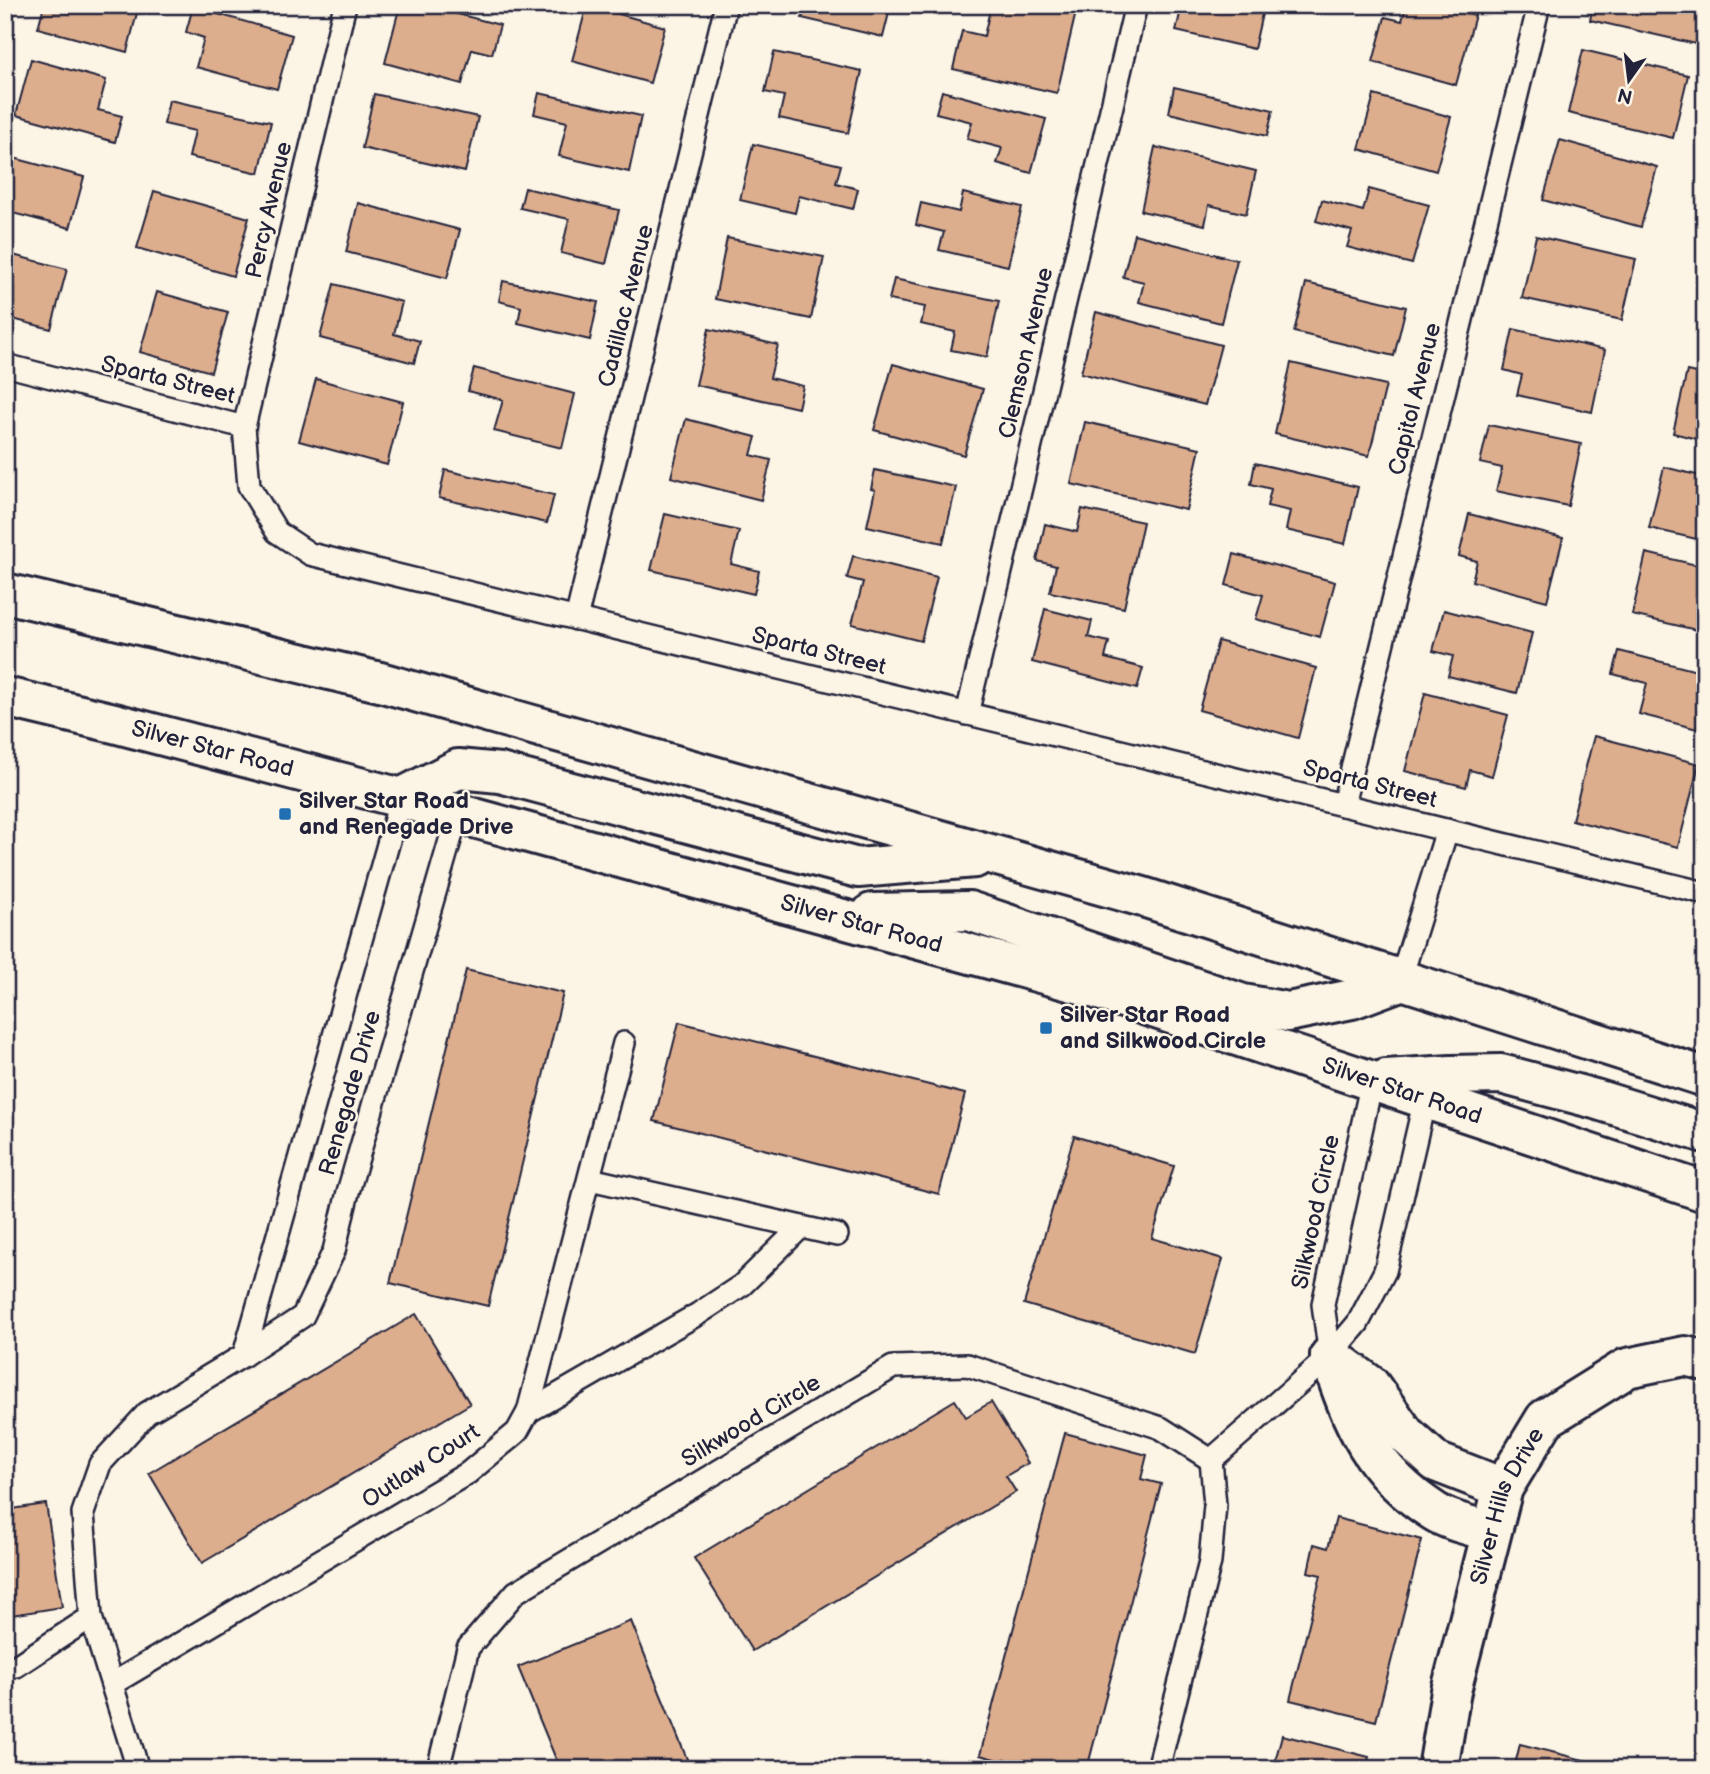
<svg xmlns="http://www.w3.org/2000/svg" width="1710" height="1774" font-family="'Balsamiq Sans',sans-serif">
	<rect width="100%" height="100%" fill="#fcf5e5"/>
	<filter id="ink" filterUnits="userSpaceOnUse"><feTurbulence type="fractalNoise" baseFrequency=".0143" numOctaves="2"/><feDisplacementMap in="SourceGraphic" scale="14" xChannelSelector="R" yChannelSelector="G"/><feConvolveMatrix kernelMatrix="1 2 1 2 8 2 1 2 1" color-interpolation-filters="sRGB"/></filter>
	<g filter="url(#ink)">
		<g fill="#ddae8e" stroke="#22223b" stroke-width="2">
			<polygon points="44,5 139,5 127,52 38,28"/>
			<polygon points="400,5 423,5 500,25 492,54 472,49 462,84 385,63"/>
			<polygon points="587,5 665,27 650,83 572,61"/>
			<polygon points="806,5 891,5 883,37 802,18"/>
			<polygon points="991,5 1046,5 1076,12 1057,93 953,69 962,31 984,36"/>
			<polygon points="1182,5 1264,5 1254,49 1176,31"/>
			<polygon points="1406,5 1438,5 1475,15 1456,85 1373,62 1385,17 1402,21"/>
			<polygon points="1593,5 1705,5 1696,44 1590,20"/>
			<polygon points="193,7 292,35 277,89 196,67 204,38 186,32"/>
			<polygon points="1583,50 1688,75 1673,138 1568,113"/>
			<polygon points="774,52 862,71 848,133 779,118 784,96 765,92"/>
			<polygon points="31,59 106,80 98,110 122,116 115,142 16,115"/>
			<polygon points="1174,87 1273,110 1267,136 1169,113"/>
			<polygon points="942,91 1046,119 1031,173 997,163 1002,148 967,139 972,122 936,113"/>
			<polygon points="539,93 641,116 629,172 559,156 567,122 534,114"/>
			<polygon points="374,94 478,117 465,172 362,148"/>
			<polygon points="1374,95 1451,117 1436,171 1359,149"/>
			<polygon points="169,100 271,122 259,173 189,157 195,131 164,124"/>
			<polygon points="1560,140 1657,167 1641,227 1543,200"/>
			<polygon points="753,144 841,165 836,183 858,189 853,209 799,196 795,213 740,200"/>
			<polygon points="1155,147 1256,171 1246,214 1209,205 1205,225 1141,211"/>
			<polygon points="10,157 84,177 70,228 5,211 5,174"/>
			<polygon points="525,188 619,210 606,264 561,253 569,219 520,208"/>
			<polygon points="1369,189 1429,205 1412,264 1347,247 1352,231 1316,221 1322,200 1363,211"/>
			<polygon points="154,191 249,218 233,276 137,248"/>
			<polygon points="963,193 1022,207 1008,266 939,250 944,232 916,225 921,203 959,212"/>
			<polygon points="358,203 460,230 447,278 346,252"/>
			<polygon points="1134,234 1237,260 1221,323 1139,302 1144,282 1123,277"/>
			<polygon points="1536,236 1636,259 1622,320 1522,298"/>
			<polygon points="727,238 824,257 811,319 715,299"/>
			<polygon points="5,253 67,269 51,329 5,317"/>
			<polygon points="894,279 999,301 987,357 951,350 955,332 921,324 925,307 889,300"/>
			<polygon points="503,281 598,302 590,340 518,323 521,307 499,301"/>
			<polygon points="1306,283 1406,307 1394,356 1294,332"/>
			<polygon points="334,284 402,302 394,334 420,341 414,363 320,338"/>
			<polygon points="157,292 228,312 211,372 140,352"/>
			<polygon points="1096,312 1221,345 1205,405 1081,373"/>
			<polygon points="709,329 778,345 770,378 803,386 798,408 696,385"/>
			<polygon points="1513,329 1605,350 1592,412 1517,395 1522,375 1504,370"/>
			<polygon points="1291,363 1386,385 1369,456 1275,434"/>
			<polygon points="893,364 983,389 964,455 874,430"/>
			<polygon points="474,368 575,394 562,448 494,431 503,400 468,391"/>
			<polygon points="1687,371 1705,375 1705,441 1673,433"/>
			<polygon points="316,379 403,402 387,465 299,441"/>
			<polygon points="686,419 756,437 751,455 771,460 761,500 671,477"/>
			<polygon points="1085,422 1200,448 1186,510 1071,484"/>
			<polygon points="1489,425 1581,444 1568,506 1496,491 1502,468 1480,463"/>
			<polygon points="1255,463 1358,487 1345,544 1286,530 1290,511 1267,506 1271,489 1251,484"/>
			<polygon points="1664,467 1705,477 1705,541 1649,528"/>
			<polygon points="445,470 554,495 547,523 439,498"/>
			<polygon points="875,470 956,487 943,543 867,526 875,490 871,489"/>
			<polygon points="1082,509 1143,522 1124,608 1050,592 1056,566 1037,561 1045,524 1077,532"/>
			<polygon points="665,514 739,531 731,564 759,571 754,594 651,570"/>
			<polygon points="1469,514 1563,538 1547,601 1472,581 1477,561 1459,556"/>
			<polygon points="1646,553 1705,567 1705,632 1632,615"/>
			<polygon points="1234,554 1335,582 1320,637 1256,619 1263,595 1226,585"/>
			<polygon points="853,556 937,577 921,641 852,624 863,582 847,578"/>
			<polygon points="1045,609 1092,621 1088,637 1109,642 1105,658 1143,668 1137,689 1032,662"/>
			<polygon points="1444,610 1532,633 1517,693 1448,676 1453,656 1433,651"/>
			<polygon points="1218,641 1316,668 1298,738 1199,710"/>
			<polygon points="1619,651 1705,673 1705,731 1639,714 1647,683 1613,674"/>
			<polygon points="1425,693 1508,715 1492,776 1470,770 1466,787 1405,771"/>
			<polygon points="1594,736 1699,764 1678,847 1572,820"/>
			<polygon points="466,970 563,993 488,1306 390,1283"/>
			<polygon points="679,1022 965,1094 939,1194 654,1121"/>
			<polygon points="1074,1136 1174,1166 1152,1238 1223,1259 1195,1354 1024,1304"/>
			<polygon points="416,1314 470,1404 202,1563 149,1473"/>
			<polygon points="955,1400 966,1417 991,1402 1028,1463 1006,1476 1016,1492 752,1651 694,1558"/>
			<polygon points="1065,1433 1147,1455 1141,1479 1161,1484 1087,1769 1031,1769 980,1755"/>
			<polygon points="46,1504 62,1607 5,1616 5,1510"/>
			<polygon points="1336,1518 1422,1540 1376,1721 1290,1700 1321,1575 1308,1572 1314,1544 1328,1548"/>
			<polygon points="631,1621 691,1769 560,1769 518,1667"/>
			<polygon points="1282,1735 1369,1757 1366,1769 1273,1769"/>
			<polygon points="1520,1744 1619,1769 1514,1769"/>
			<polygon points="926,1759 944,1769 921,1769"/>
		</g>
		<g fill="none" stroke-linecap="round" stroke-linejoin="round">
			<defs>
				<g id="lane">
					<polyline points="5,365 244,427 249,486 277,532 310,554 1705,893"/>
					<polyline points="244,427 345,5"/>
					<polyline points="576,619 726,5"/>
					<polyline points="967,714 1136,5"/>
					<polyline points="1343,805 1539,5"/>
					<polyline points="1400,981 1447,830"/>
					<polyline points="590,1179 837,1235"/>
					<polyline points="244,1355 401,798"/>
					<polyline points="1330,1356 1323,1304 1372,1081"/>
					<polyline points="528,1412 698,1314 742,1285 801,1227"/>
					<polyline points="1211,1460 1330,1356 1358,1323 1385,1271 1425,1099"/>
					<polyline points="5,1668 16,1666 91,1617"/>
					<polyline points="112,1684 468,1473 517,1432 528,1412 624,1043"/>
					<polyline points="138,1769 91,1617 83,1513 100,1464 147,1413 244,1355 303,1316 334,1251 348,1192 458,813"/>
					<polyline points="438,1769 468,1648 516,1592 893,1367 967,1365 1161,1428 1211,1460"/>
					<polyline points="1158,1769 1210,1562 1215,1505 1211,1460"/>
				</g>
				<g id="street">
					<path d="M1330,1356c22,68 42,116 105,156 16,10 38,14 56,20"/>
					<polyline points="1330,1356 1370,1385 1405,1434 1436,1462 1503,1488"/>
					<path id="s1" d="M1438,1769l13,-78 52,-203 42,-69 82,-51 58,-12 20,5"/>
				</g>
				<g id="secondary">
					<polyline points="5,593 380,682 1143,897 1705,1077"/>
					<path id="s2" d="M5,697l109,26 287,75 683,187 621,207"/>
					<polyline points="401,798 458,769 500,773 858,868 975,858"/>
					<polyline points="872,913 969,911 1243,1004 1288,1012 1352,999 1400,981"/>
					<polyline points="1386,1079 1451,1075 1501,1074 1595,1099 1705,1133"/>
				</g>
			</defs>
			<use href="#lane" stroke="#22223b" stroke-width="26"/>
			<use href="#street" stroke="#22223b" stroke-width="44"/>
			<use href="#secondary" stroke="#22223b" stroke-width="44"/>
			<use href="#lane" stroke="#fcf5e5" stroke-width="21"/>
			<use href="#street" stroke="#fcf5e5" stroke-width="38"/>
			<use href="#secondary" stroke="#fcf5e5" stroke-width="38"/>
		</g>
	</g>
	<g fill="#1f6fb2" stroke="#fcf5e5" stroke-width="2.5">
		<rect x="278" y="807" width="14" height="14" rx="3.5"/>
		<rect x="1039" y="1021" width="14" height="14" rx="3.5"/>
	</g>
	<g text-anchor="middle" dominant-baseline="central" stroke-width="5" stroke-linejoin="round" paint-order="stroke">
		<g font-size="23" fill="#22223b" stroke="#fcf5e5">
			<text transform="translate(269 210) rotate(-77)">Percy Avenue</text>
			<text transform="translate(626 306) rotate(-76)">Cadillac Avenue</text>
			<text transform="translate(1026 353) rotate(-77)">Clemson Avenue</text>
			<text transform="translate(168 380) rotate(14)">Sparta Street</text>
			<text transform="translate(1415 399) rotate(-76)">Capitol Avenue</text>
			<text transform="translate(819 651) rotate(14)">Sparta Street</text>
			<text stroke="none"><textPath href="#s2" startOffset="214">Silver Star Road</textPath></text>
			<text transform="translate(1370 784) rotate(14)">Sparta Street</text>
			<text stroke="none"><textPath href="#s2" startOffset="886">Silver Star Road</textPath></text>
			<text stroke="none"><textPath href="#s2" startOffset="1452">Silver Star Road</textPath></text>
			<text transform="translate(350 1093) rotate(-74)">Renegade Drive</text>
			<text transform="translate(1316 1212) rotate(-78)">Silkwood Circle</text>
			<text transform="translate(751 1421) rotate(-31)">Silkwood Circle</text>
			<text transform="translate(421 1466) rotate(-33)">Outlaw Court</text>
			<text stroke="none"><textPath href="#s1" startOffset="273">Silver Hills Drive</textPath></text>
		</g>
		<g font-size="23" font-weight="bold" fill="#22223b" stroke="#fcf5e5" text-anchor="start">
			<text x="299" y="801">Silver Star Road<tspan x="299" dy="26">and Renegade Drive</tspan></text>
			<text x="1060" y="1015">Silver Star Road<tspan x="1060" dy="26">and Silkwood Circle</tspan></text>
		</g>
	</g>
	<rect width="1710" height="1774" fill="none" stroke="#fcf5e5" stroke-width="28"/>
	<rect x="14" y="14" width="1682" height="1746" fill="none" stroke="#22223b" stroke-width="2.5" filter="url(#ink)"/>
	<g transform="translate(1629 80) rotate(194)" stroke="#fcf5e5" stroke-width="5" paint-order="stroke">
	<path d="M0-5L12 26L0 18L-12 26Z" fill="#22223b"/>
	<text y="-10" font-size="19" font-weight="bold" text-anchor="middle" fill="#22223b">N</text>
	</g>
</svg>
